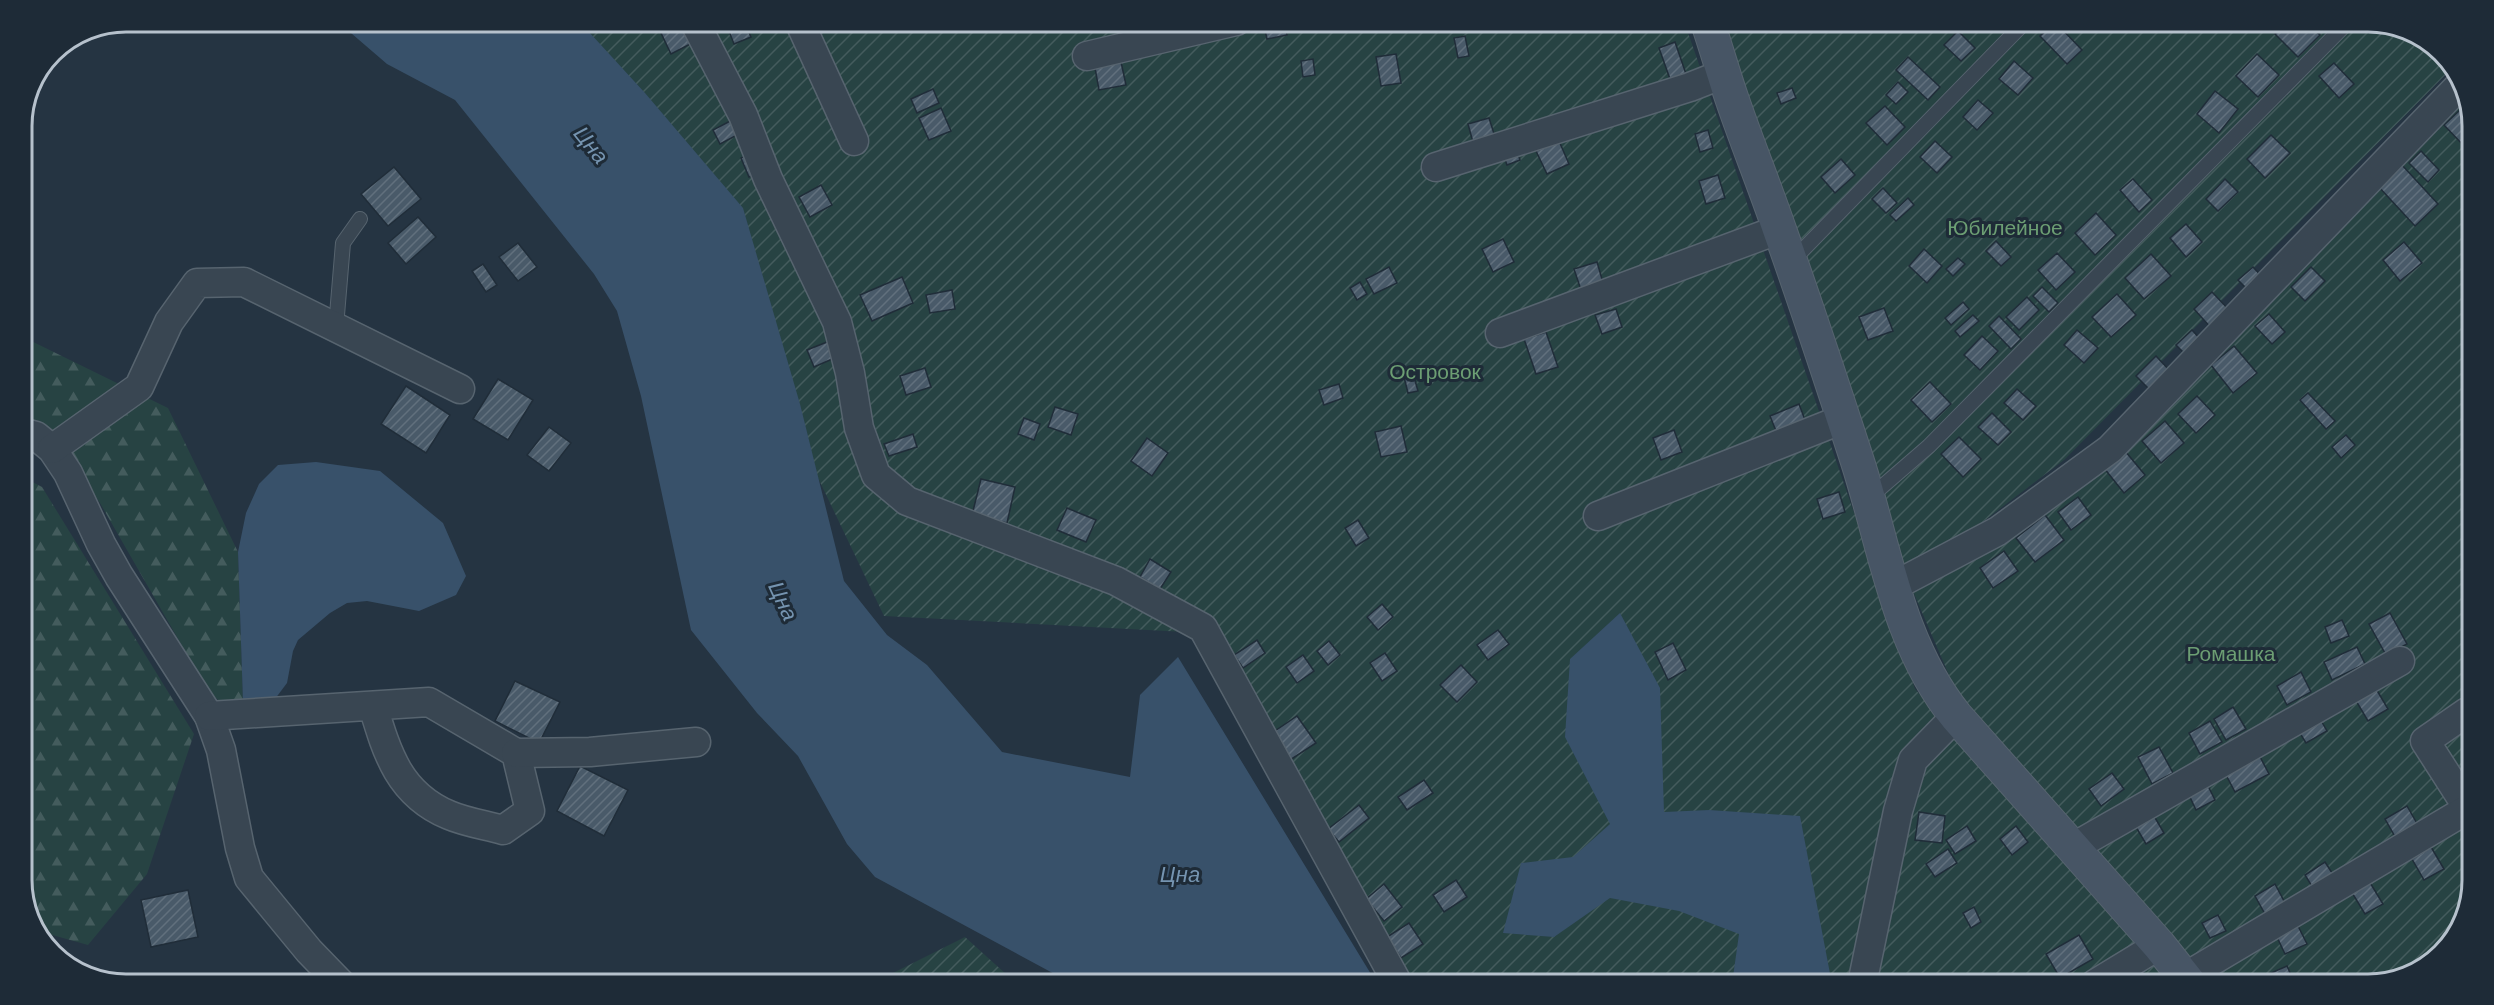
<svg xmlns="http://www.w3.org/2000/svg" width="2494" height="1005" font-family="Arial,sans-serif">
	<defs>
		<pattern id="forest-firs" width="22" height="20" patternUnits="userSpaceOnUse" patternTransform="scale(1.5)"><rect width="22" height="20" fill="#274343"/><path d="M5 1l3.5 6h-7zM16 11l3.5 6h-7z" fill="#445c5d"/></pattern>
		<pattern id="garden-furrows" width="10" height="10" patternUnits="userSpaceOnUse" patternTransform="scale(1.5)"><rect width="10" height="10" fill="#274343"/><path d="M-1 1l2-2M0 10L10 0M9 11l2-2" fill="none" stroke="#445c5d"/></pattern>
		<pattern id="building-hatch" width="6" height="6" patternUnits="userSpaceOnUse" patternTransform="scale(1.5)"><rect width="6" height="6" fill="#495a69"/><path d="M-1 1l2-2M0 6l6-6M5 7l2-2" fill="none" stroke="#61707d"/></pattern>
	</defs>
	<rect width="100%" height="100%" fill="#253442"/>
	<g fill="url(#forest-firs)">
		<polygon points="21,336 168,408 238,552 243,703 224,705 208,691 100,503 40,421 21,418"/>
		<polygon points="21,476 42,487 194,734 147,874 88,945 38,931 21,886"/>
	</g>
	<g fill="url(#garden-furrows)">
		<polygon points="566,21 1684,21 1915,689 2174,984 1408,984 1204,633 884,616 648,122"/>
		<polygon points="1716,21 2368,21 2408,29 2454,66 2064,460 1972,530 1900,567"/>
		<polygon points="2461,84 2473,119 2465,919 2427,966 2369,984 2202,984 1958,696 1909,582 2073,475"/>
		<polygon points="965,937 1017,984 871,984"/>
	</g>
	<g fill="#38516a">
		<polygon points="337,21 579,21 645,93 743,208 800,404 844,581 887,635 927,665 1002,752 1130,777 1140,695 1178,657 1377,984 1073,984 875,877 847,844 798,756 757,713 691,630 641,396 617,311 594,274 455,100 387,64"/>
		<polygon points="316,462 380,471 443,523 466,576 456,595 419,611 367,601 347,603 330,613 298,640 293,651 287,683 275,699 243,703 238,552 246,513 259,484 278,465"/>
		<polygon points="1620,613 1660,688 1664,812 1709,810 1800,816 1832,984 1732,984 1739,934 1679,911 1610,898 1554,937 1503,933 1521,863 1573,857 1610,824 1565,737 1570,659"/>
	</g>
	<g fill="url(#building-hatch)" stroke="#202d39" stroke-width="1.5">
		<polygon points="685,21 698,40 671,54 661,33"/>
		<polygon points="725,21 744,21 751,37 734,44"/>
		<polygon points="1114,21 1145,21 1148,31 1120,40"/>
		<polygon points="2287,21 2305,21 2320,35 2298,57 2275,34"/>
		<polygon points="1285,22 1287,35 1267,39 1264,26"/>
		<polygon points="2055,22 2082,50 2067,64 2040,36"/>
		<polygon points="1958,31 1975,48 1961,61 1944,45"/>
		<polygon points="1465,36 1469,56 1458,58 1454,38"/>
		<polygon points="1675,42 1686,74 1670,79 1659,48"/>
		<polygon points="1396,54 1401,83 1381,86 1376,57"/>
		<polygon points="2257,54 2279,75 2258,97 2236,76"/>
		<polygon points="1908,57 1940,87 1928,100 1896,70"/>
		<polygon points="1313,59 1315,75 1303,77 1301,61"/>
		<polygon points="2014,61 2033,78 2018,95 1999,79"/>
		<polygon points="1121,62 1126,85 1099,90 1095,68"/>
		<polygon points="2334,63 2354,84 2339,98 2319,76"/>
		<polygon points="1898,82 1908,92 1896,104 1886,95"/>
		<polygon points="1792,88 1796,98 1781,104 1777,93"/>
		<polygon points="933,89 939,103 917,113 911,99"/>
		<polygon points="2215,91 2238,109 2219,133 2197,114"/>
		<polygon points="1978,100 1993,113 1977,130 1963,117"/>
		<polygon points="1885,106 1905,127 1887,145 1866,123"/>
		<polygon points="941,108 951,131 929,140 919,118"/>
		<polygon points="2460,110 2473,124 2473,140 2465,147 2444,125"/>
		<polygon points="1489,118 1496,140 1474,146 1468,124"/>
		<polygon points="734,119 741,133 720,144 713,130"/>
		<polygon points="1708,130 1713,148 1700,152 1695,134"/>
		<polygon points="2271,135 2290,153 2265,178 2247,159"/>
		<polygon points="1559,141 1569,164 1547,174 1536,151"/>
		<polygon points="1935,141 1952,157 1937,173 1920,157"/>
		<polygon points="1516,149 1520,160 1507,165 1503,154"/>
		<polygon points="754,151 763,171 749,177 741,158"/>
		<polygon points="2421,151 2439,170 2428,182 2409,163"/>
		<polygon points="1841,159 1855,175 1835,193 1821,177"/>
		<polygon points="2401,164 2438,204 2415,226 2378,186"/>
		<polygon points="394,167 421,199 388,226 361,194"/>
		<polygon points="1718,175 1725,198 1706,204 1699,181"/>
		<polygon points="2133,179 2152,200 2139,212 2120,190"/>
		<polygon points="2225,179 2238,192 2218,211 2206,199"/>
		<polygon points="821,185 832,205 810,217 799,197"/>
		<polygon points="1883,188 1897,203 1886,213 1872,199"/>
		<polygon points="1908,198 1914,205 1896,221 1890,215"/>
		<polygon points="2096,213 2116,235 2095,255 2075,233"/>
		<polygon points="418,217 436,237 406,264 388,243"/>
		<polygon points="2186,224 2202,242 2186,257 2170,238"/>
		<polygon points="1503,239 1514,262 1493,272 1482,249"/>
		<polygon points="1996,241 2011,257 2001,266 1986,251"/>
		<polygon points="2404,242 2422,263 2400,281 2383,260"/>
		<polygon points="518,243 537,267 518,281 499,257"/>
		<polygon points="1924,249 1942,266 1927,283 1909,266"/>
		<polygon points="2057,253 2075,272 2056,290 2038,270"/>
		<polygon points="2151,254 2171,276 2144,299 2125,278"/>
		<polygon points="1958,258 1965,264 1953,276 1946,269"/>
		<polygon points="1597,262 1604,286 1582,293 1574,269"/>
		<polygon points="483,264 497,285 486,292 472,271"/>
		<polygon points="1389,267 1397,283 1374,294 1366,279"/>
		<polygon points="2253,267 2264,279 2250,292 2238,280"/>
		<polygon points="2311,267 2325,281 2305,301 2291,287"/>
		<polygon points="902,277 913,303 872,321 860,295"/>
		<polygon points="1360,282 1367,294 1357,300 1350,288"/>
		<polygon points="2042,287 2058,303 2049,312 2033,296"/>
		<polygon points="952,290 955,309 930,313 926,295"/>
		<polygon points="2212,292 2231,312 2213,330 2194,309"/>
		<polygon points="2117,294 2136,315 2111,337 2092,317"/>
		<polygon points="2027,297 2039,310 2019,330 2006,317"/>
		<polygon points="1963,302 1969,309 1951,325 1945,318"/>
		<polygon points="1884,308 1893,331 1868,340 1859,317"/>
		<polygon points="1616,309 1622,327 1602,334 1595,315"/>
		<polygon points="2269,314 2285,332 2272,344 2255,326"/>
		<polygon points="1973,315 1979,321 1960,337 1955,331"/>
		<polygon points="1999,316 2021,339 2011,349 1989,326"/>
		<polygon points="2077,330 2098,348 2084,363 2064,345"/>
		<polygon points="2192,330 2201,340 2185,354 2176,345"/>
		<polygon points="1546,332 1558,367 1536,374 1524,339"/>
		<polygon points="1982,336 1998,351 1980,370 1964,355"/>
		<polygon points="832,340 839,356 814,367 807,350"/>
		<polygon points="2234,346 2257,373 2233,393 2211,365"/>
		<polygon points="2156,356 2170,371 2150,390 2136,376"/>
		<polygon points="925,368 931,387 906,395 900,376"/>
		<polygon points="1412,370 1418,391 1408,393 1403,373"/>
		<polygon points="498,379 533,400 508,440 473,419"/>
		<polygon points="1930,382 1951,404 1932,422 1911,400"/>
		<polygon points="1339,384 1343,398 1324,405 1319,390"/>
		<polygon points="406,386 450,415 426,453 381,424"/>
		<polygon points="2017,389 2036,406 2023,420 2004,403"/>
		<polygon points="2308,393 2335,421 2326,429 2300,400"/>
		<polygon points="2197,396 2215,415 2196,433 2178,414"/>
		<polygon points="1799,404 1805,420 1776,431 1770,416"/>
		<polygon points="1055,407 1078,414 1071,435 1048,427"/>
		<polygon points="1992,413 2011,432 1998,445 1978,427"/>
		<polygon points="1024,418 1040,424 1034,440 1018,434"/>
		<polygon points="2165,421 2184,443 2161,463 2142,441"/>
		<polygon points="1401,426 1407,452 1381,457 1375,432"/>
		<polygon points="549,427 571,443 549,471 527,455"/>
		<polygon points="1674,430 1682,452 1661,460 1653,438"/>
		<polygon points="913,434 917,447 889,456 884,444"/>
		<polygon points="2346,435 2355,445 2341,458 2332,447"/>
		<polygon points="1959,437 1981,459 1963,477 1941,454"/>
		<polygon points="1147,438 1168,453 1152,476 1131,461"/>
		<polygon points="2125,451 2145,475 2124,493 2104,468"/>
		<polygon points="981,479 1015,487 1007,523 972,515"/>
		<polygon points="1839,492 1845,512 1823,519 1817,499"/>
		<polygon points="2078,497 2091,515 2071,530 2058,512"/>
		<polygon points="1067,508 1096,520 1086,542 1057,530"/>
		<polygon points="2045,515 2064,540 2035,562 2016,538"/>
		<polygon points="1358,520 1369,538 1356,546 1345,528"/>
		<polygon points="2004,551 2018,571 1993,588 1980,568"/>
		<polygon points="1150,559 1171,572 1160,589 1140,577"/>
		<polygon points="1382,604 1393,617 1378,630 1367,617"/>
		<polygon points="2390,613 2407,644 2386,655 2369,624"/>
		<polygon points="2342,620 2349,636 2331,643 2325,627"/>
		<polygon points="1498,630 1509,644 1488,660 1477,645"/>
		<polygon points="1257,640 1265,653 1243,668 1234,655"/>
		<polygon points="1329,641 1340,655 1328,665 1317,651"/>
		<polygon points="1673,643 1686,670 1668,680 1655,652"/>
		<polygon points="2357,647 2365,664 2332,680 2324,662"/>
		<polygon points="1385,653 1397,671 1382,681 1370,663"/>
		<polygon points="1303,655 1314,671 1297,683 1286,667"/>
		<polygon points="1461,665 1477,682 1457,702 1440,685"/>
		<polygon points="2301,672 2311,692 2287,705 2277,686"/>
		<polygon points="515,681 560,702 539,743 495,721"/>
		<polygon points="2375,687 2388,709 2368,721 2355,699"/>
		<polygon points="2233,707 2246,729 2226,740 2214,719"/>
		<polygon points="1297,716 1316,743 1290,760 1272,733"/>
		<polygon points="2319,717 2327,731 2306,743 2298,730"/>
		<polygon points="2210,721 2222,742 2200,754 2189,733"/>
		<polygon points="2159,747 2173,773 2152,784 2138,757"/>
		<polygon points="2258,753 2269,774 2235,792 2224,771"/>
		<polygon points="580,766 628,790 604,836 557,811"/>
		<polygon points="2112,773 2124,789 2101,806 2089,789"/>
		<polygon points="1424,780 1433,793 1407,810 1398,797"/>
		<polygon points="2208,786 2215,800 2196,810 2189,795"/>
		<polygon points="1359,805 1369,818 1339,842 1328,829"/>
		<polygon points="2407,806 2419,827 2397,840 2385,819"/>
		<polygon points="1919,812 1945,816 1942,843 1915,840"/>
		<polygon points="2154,816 2164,833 2146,844 2136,827"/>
		<polygon points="1967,826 1976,841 1955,854 1946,840"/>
		<polygon points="2016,826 2028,842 2012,855 2000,839"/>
		<polygon points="2431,847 2444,869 2424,880 2412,859"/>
		<polygon points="1948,849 1957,863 1935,877 1926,864"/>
		<polygon points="2325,862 2334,876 2313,888 2305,875"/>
		<polygon points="1456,880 1467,897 1444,912 1433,895"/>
		<polygon points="2369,881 2383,904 2365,914 2351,891"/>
		<polygon points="1384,884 1402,907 1384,921 1366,899"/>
		<polygon points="2275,884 2285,903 2265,914 2255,896"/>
		<polygon points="188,890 198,937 151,947 141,900"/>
		<polygon points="1974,907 1981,922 1971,928 1963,913"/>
		<polygon points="2218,915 2226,931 2210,938 2202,923"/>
		<polygon points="1409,923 1423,944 1401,958 1387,937"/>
		<polygon points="2298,926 2307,944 2285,954 2277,937"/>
		<polygon points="2079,935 2093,959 2060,978 2046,954"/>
		<polygon points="2287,966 2295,984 2268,984 2264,976"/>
		<polygon points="2143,971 2149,984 2125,984 2124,981"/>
	</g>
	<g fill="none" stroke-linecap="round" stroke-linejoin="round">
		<defs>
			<g id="lane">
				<polyline points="1791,262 2026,21"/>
				<polyline points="336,327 343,243 360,219"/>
				<polyline points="1870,497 1929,446 2349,21"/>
			</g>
			<g id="street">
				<polyline points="694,21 743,115 768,179 837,322 850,373 859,428 876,475 907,501 1116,581 1203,628 1398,984"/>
				<polyline points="799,21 854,141"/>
				<polyline points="1087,56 1236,21"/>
				<polyline points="1436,167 1690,87 1723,74"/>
				<polyline points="1500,333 1780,229"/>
				<polyline points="21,432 36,436 52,449 68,473 101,544 119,576 209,716 221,750 240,848 249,878 309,951 341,984"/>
				<polyline points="52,449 139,387 169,322 197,283 244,282 460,389"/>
				<polyline points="1598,516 1843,419"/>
				<polyline points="1892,587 1998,531 2110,449 2461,84"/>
				<path d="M209,716l220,-14 87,51 14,58 -27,19c-18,-5 -38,-8 -54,-15 -50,-21 -62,-62 -76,-109"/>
				<polyline points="516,753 590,752 696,742"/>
				<polyline points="2466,805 2425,741 2467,712"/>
				<polyline points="2072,848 2400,661"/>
				<polyline points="2185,977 2466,810"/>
				<polyline points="1862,984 1898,811 1913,760 1956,716"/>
				<polyline points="2095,984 2159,945"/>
			</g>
			<path id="secondary" d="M1707,21c9,26 16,52 25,78 15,44 33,88 48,132 27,76 52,152 77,229 28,86 40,183 99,256l203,229 31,39"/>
		</defs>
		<use href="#lane" stroke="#57646f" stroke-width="16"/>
		<use href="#street" stroke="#57646f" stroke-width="31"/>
		<use href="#secondary" stroke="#57646f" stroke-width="35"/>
		<use href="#lane" stroke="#394652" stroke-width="14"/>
		<use href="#street" stroke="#394652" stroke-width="28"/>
		<use href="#secondary" stroke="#475565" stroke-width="33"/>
	</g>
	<g text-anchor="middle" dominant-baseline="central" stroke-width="6" stroke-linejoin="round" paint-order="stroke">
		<g font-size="21" fill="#6c9e73" stroke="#1e2b37">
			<text x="2005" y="227">Юбилейное</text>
			<text x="1435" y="371">Островок</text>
			<text x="2231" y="653">Ромашка</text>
		</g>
		<g font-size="22" font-style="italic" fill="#7594b0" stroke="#1e2b37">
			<text transform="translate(591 145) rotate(51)">Цна</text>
			<text transform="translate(783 601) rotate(65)">Цна</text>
			<text x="1180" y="874">Цна</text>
		</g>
	</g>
	<path d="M0 0H2494V1005H0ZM126 32H2368A94 94 0 0 1 2462 126V880A94 94 0 0 1 2368 974H126A94 94 0 0 1 32 880V126A94 94 0 0 1 126 32Z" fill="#1e2b37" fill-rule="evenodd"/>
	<path fill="none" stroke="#b6c1cc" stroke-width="3" d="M126 32H2368A94 94 0 0 1 2462 126V880A94 94 0 0 1 2368 974H126A94 94 0 0 1 32 880V126A94 94 0 0 1 126 32Z"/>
</svg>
